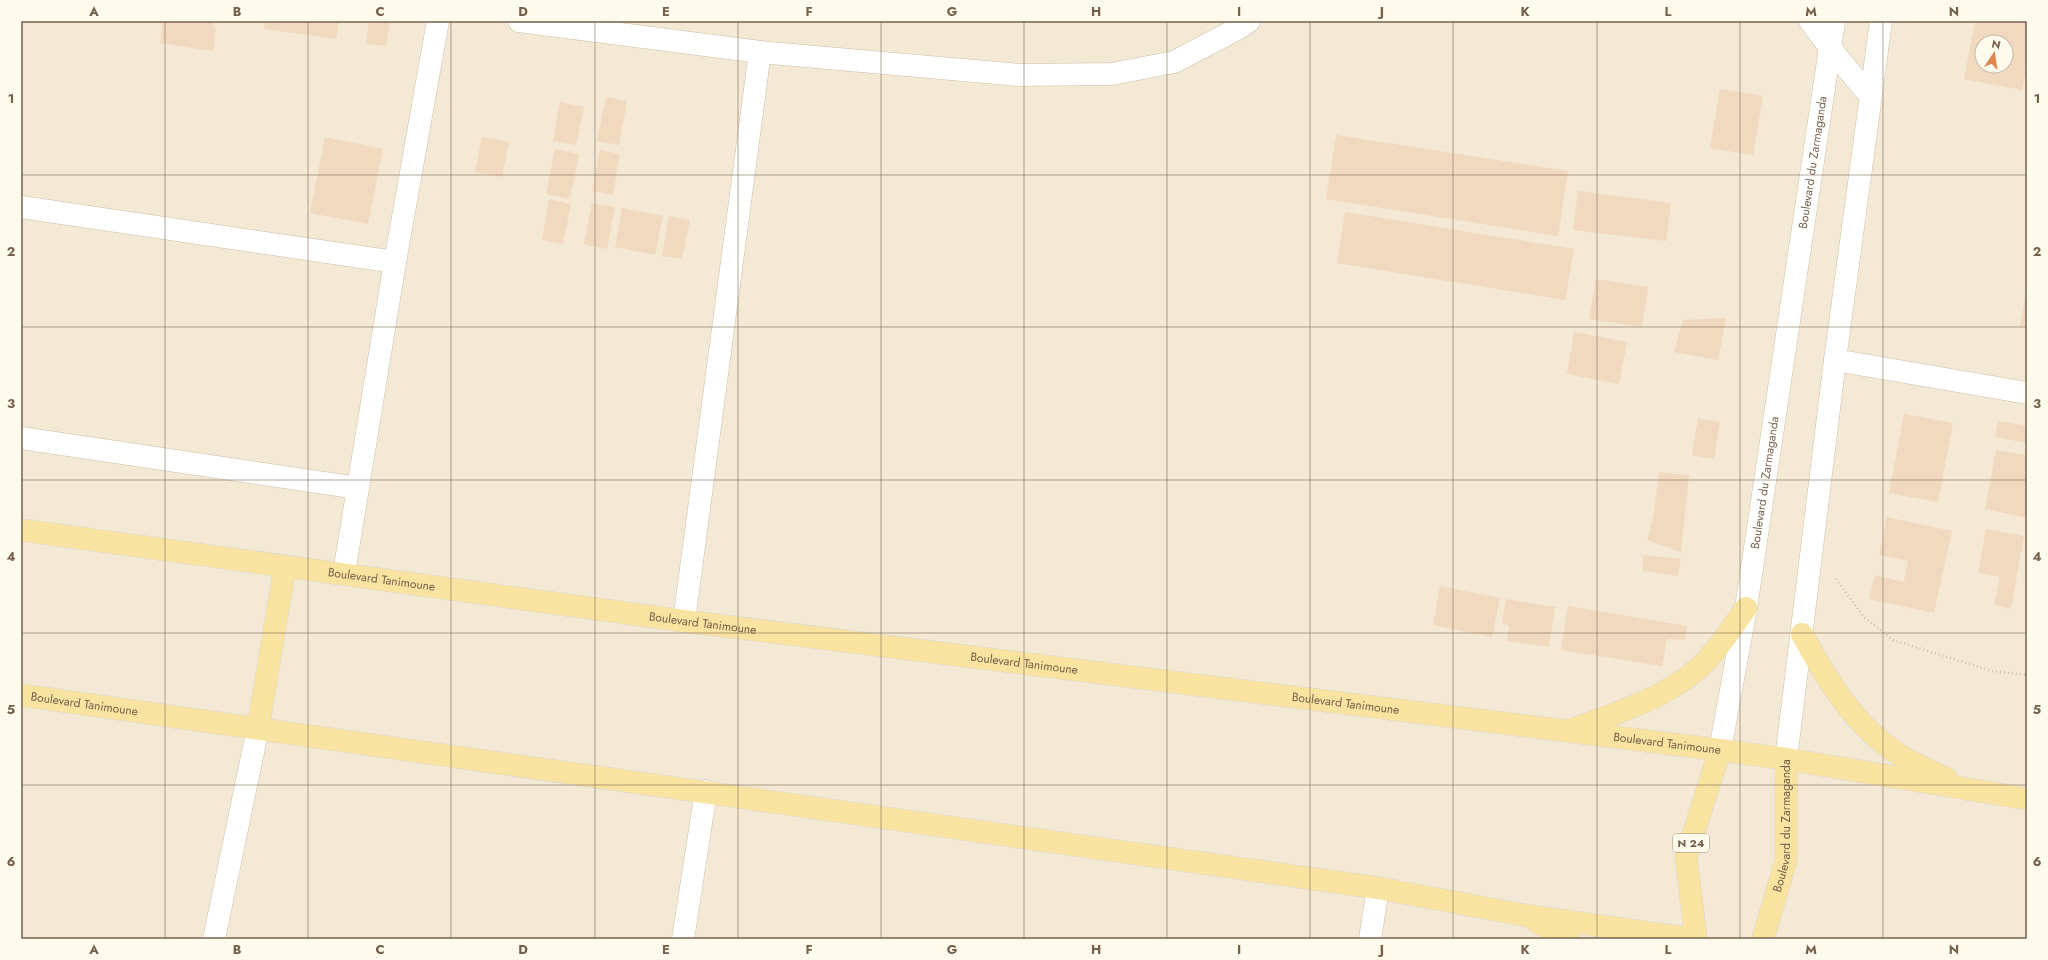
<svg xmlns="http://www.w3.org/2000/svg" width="2048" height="960" font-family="Jost,sans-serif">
	<rect width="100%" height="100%" fill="#fcf6e6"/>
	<path fill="#f3e9d4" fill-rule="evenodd" d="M21,21h2006v918h-2006zM1982,42h24v24h-24z"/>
	<g fill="#f0d9be" fill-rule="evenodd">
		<polygon points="163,21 214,21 213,28 216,28 213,51 160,43"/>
		<polygon points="265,21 339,21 336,39 264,29"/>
		<polygon points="369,21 390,21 386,46 366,44"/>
		<path d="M1975,21h52v44l-5,25 -58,-11zM1982,42h24v24h-24z"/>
		<polygon points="1720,89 1763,96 1753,155 1710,148"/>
		<polygon points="606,97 627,101 619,145 597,141"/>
		<polygon points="560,102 584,107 576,145 553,141"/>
		<polygon points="1336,135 1568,171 1558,236 1326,199"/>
		<polygon points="325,137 383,149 368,224 310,213"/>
		<polygon points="482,137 509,142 502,177 475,172"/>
		<polygon points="555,149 579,154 570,199 546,194"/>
		<polygon points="600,150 620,154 613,195 592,191"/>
		<polygon points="1578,191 1671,203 1666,241 1573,230"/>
		<polygon points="549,199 571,204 563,244 542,240"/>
		<polygon points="592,203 615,207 607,249 584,244"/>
		<polygon points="622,208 663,216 655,255 615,247"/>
		<polygon points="1345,212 1574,249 1565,300 1337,263"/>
		<polygon points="669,216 690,220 682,259 662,256"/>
		<polygon points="1596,279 1648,287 1642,327 1589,319"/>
		<polygon points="2026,293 2027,293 2027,327 2020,326"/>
		<polygon points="1726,318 1718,360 1674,352 1683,320"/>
		<polygon points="1574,332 1627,342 1619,384 1567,374"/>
		<polygon points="1904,414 1953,423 1938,502 1889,493"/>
		<polygon points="1698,418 1720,422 1714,459 1692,455"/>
		<polygon points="1998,421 2027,426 2027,443 1995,437"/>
		<polygon points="1996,450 2027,455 2027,518 1985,509"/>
		<polygon points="1659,472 1689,475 1681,552 1647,540 1654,513"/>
		<polygon points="1887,517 1952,531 1934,613 1869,599 1875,575 1904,582 1908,561 1879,555"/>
		<polygon points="1986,529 2024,536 2011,609 1994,605 2000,577 1978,573"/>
		<polygon points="1643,555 1681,559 1678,576 1643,571"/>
		<polygon points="1440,586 1500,598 1492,637 1433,625"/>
		<polygon points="1506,599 1555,607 1549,647 1507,641 1509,626 1502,623"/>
		<polygon points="1568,606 1687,626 1685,640 1667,639 1662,666 1561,650"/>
	</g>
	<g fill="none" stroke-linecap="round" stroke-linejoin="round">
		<defs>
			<g id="minor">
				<polyline points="519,21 760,52 1019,75 1112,74 1174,62 1239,28 1249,21"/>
				<polyline points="1810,21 1830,48 1870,96"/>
				<polyline points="21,207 395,262"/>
				<polyline points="1835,360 2027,393"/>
				<polyline points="21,438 358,488"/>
				<polyline points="344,573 395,262 438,21"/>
				<polyline points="684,621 760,52"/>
				<polyline points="214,939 258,728"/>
				<polyline points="683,939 706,791"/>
				<polyline points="1370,939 1378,888"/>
			</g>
			<g id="secondary">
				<path id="s1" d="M1720,750l26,-142 88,-587"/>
				<polyline points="1786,759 1835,360 1881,21"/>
			</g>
			<g id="primary">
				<path id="s2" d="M21,530l663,91 1036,129 66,9 241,40"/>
				<path d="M1802,634c25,46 51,90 96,120 16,10 33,17 49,25"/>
				<path id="s3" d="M21,695l1357,193 145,27 169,24"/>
				<polyline points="258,728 285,567"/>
				<path d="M1573,729c41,-15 87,-29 121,-57 21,-17 36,-42 52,-64"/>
				<polyline points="1537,922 1568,939"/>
				<polyline points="1696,939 1686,857 1720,750"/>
				<path id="s4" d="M1763,939l23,-79v-101"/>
			</g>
		</defs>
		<use href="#minor" stroke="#cdbfac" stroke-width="23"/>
		<use href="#secondary" stroke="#d0c0aa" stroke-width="23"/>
		<use href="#primary" stroke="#dbd6d0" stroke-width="23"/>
		<polyline stroke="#d5bda1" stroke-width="2.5" stroke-dasharray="1 3" stroke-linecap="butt" points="1836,579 1863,616 1893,640 1992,671 2027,675"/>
		<use href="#minor" stroke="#fff" stroke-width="22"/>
		<use href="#secondary" stroke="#fff" stroke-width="22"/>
		<use href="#primary" stroke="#f8e4a0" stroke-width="22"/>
	</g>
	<path fill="none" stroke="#74604b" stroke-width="1" stroke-opacity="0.55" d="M165,21v918M308,21v918M451,21v918M595,21v918M738,21v918M881,21v918M1024,21v918M1167,21v918M1310,21v918M1453,21v918M1597,21v918M1740,21v918M1883,21v918M21,175h2006M21,327h2006M21,480h2006M21,633h2006M21,785h2006"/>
	<g text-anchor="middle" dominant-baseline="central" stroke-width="4" stroke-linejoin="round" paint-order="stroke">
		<rect fill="#fefaec" stroke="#9d8e7b" stroke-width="1" x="1673" y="834" width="36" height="18" rx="3"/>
		<g font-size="11" font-weight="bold" fill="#74604b">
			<text x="1691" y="843">N 24</text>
		</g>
		<g font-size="12" fill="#74604b" stroke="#fefaec">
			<text stroke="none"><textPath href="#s1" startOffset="595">Boulevard du Zarmaganda</textPath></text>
			<text stroke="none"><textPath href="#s1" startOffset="271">Boulevard du Zarmaganda</textPath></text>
			<text stroke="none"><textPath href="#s2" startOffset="364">Boulevard Tanimoune</textPath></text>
			<text stroke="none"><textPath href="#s2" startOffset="688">Boulevard Tanimoune</textPath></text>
			<text stroke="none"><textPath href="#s2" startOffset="1012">Boulevard Tanimoune</textPath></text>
			<text stroke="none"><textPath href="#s2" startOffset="1336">Boulevard Tanimoune</textPath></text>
			<text stroke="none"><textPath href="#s3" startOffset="64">Boulevard Tanimoune</textPath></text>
			<text stroke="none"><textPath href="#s2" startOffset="1660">Boulevard Tanimoune</textPath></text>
			<text stroke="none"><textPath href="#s4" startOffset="116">Boulevard du Zarmaganda</textPath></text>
		</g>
	</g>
	<rect width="2048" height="960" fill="none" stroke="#fefaec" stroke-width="44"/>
	<g transform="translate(1994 54) rotate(13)"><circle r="19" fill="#fefaec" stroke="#c7bcac"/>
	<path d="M0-3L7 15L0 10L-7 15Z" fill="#e1854f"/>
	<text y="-6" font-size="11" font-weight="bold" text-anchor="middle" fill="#74604b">N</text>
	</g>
	<rect x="22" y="22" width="2004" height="916" fill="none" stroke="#74604b" stroke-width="1.5"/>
	<g font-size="13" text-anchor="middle" font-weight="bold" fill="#74604b">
		<text x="94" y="16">A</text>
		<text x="237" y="16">B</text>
		<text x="380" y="16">C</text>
		<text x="523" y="16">D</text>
		<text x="666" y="16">E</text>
		<text x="809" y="16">F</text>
		<text x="952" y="16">G</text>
		<text x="1096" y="16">H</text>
		<text x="1239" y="16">I</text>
		<text x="1382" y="16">J</text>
		<text x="1525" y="16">K</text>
		<text x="1668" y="16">L</text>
		<text x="1811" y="16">M</text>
		<text x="1954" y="16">N</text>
		<text x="11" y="103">1</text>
		<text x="2037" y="103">1</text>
		<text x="11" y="256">2</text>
		<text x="2037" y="256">2</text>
		<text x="11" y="408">3</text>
		<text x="2037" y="408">3</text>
		<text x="11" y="561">4</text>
		<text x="2037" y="561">4</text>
		<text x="11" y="714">5</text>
		<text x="2037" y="714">5</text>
		<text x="11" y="866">6</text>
		<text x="2037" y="866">6</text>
		<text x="94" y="954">A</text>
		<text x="237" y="954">B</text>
		<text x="380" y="954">C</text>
		<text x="523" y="954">D</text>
		<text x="666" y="954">E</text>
		<text x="809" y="954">F</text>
		<text x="952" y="954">G</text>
		<text x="1096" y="954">H</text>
		<text x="1239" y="954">I</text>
		<text x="1382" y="954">J</text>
		<text x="1525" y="954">K</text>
		<text x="1668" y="954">L</text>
		<text x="1811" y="954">M</text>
		<text x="1954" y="954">N</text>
	</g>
</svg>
